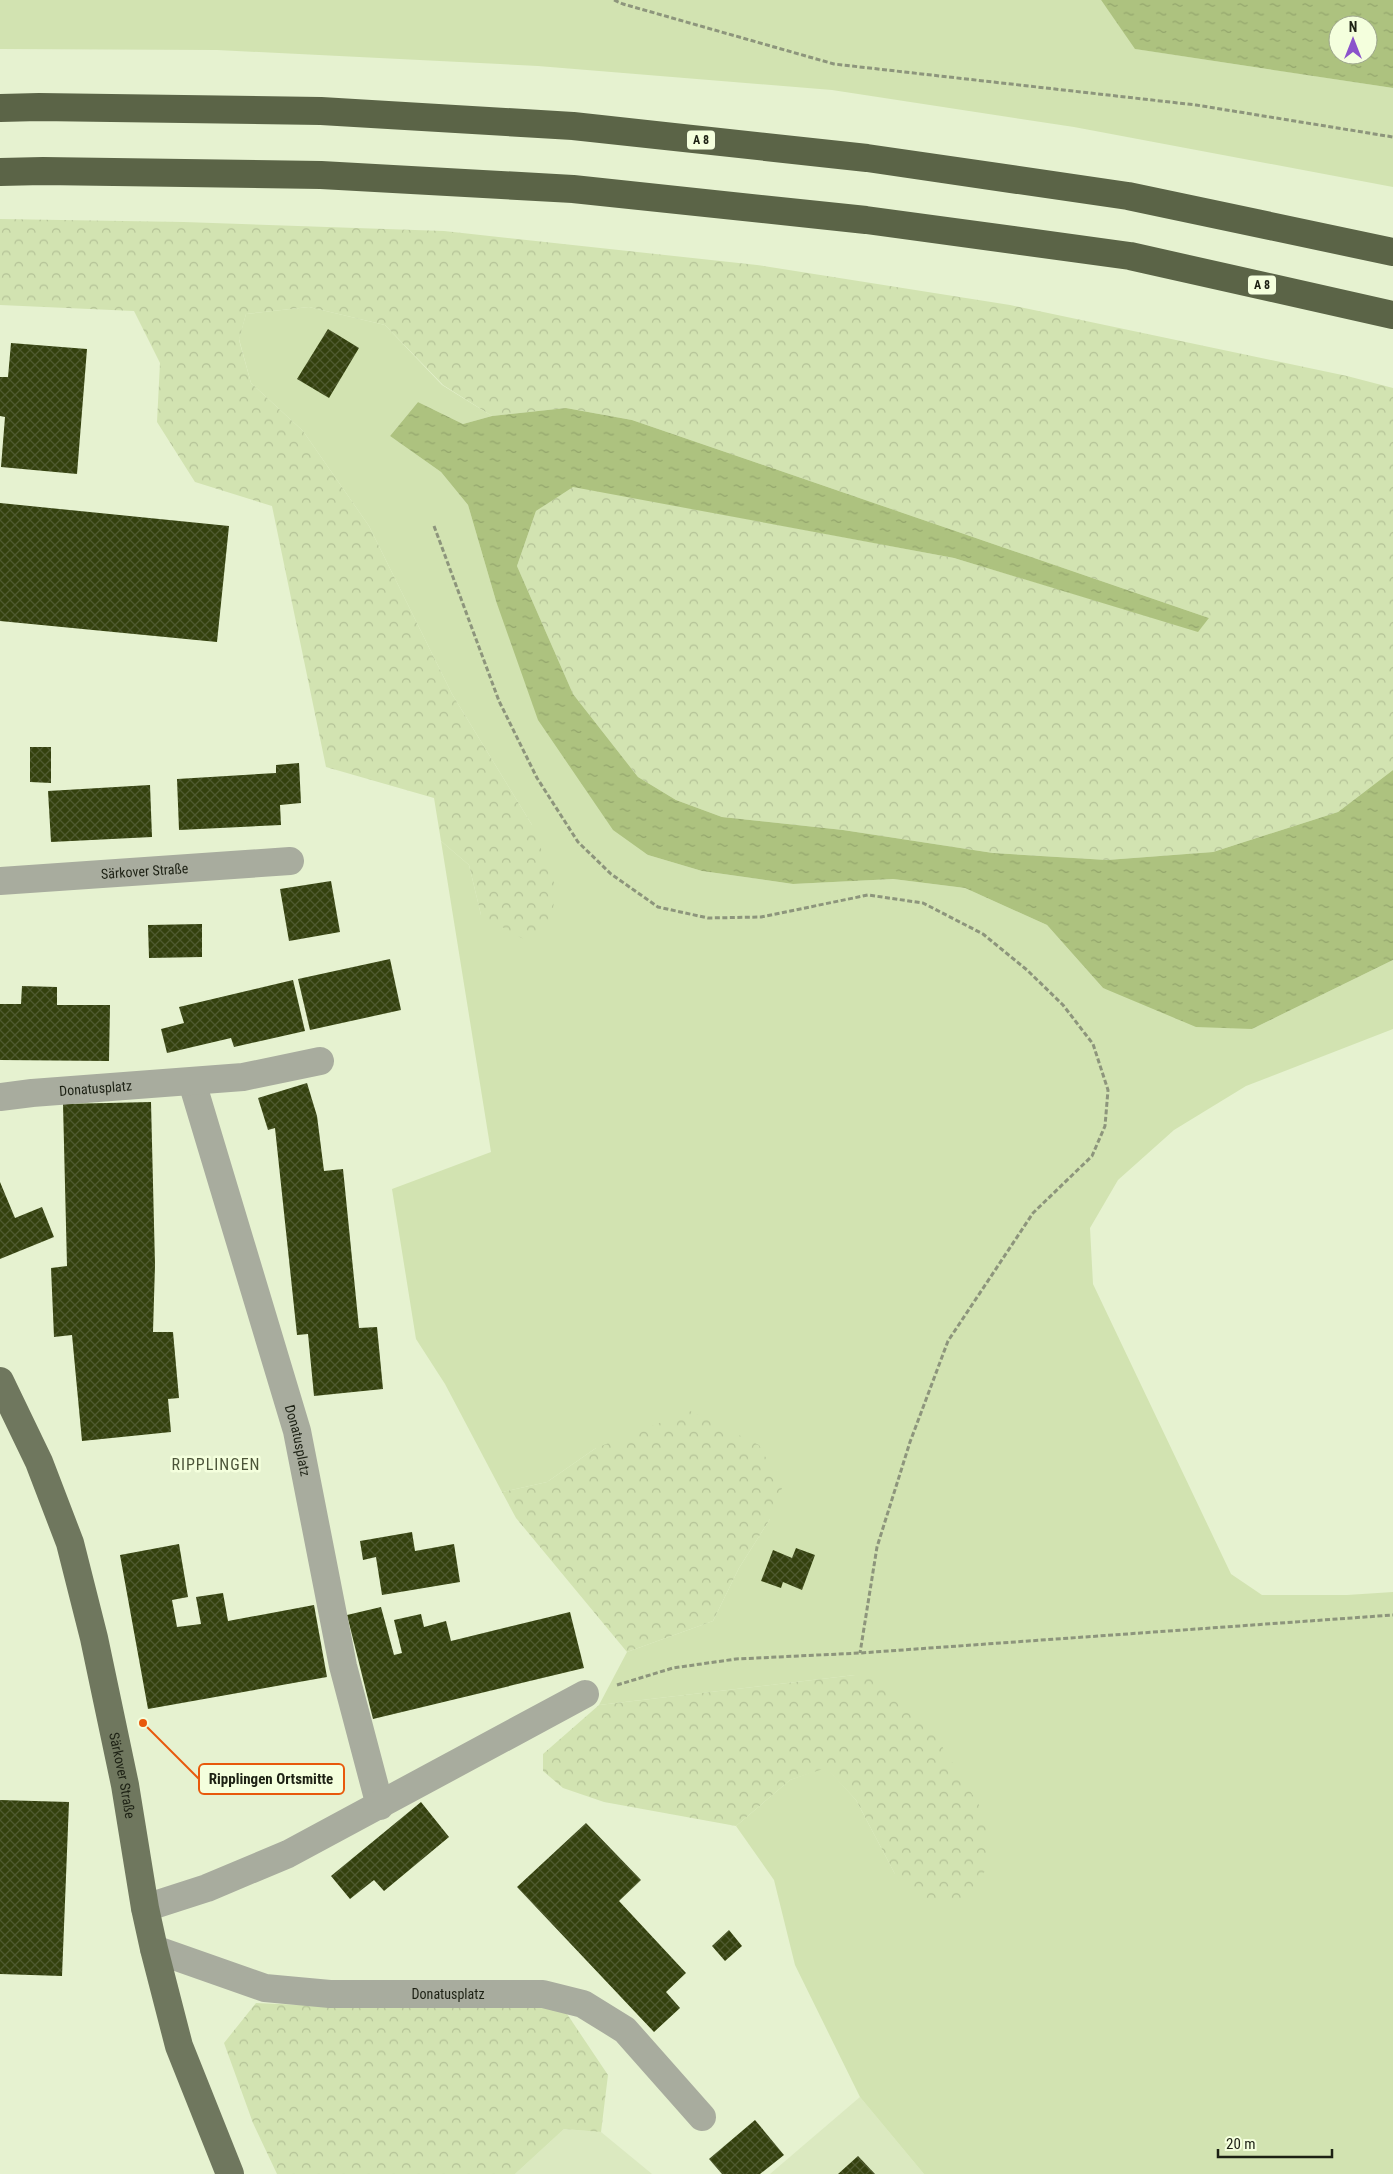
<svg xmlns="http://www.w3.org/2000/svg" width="1393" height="2174" font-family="'Roboto Condensed',sans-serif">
	<defs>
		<pattern id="forest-crowns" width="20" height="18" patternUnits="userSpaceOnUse" patternTransform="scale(1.25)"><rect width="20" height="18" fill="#d2e3b1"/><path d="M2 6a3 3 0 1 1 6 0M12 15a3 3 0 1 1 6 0" fill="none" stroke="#b4c297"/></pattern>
		<pattern id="water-ripples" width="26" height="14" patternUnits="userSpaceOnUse" patternTransform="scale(1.25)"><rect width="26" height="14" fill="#adc27f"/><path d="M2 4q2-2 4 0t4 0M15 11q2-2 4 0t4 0" fill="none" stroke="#94a66d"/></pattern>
		<pattern id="building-cross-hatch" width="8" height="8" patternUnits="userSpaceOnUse" patternTransform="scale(1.25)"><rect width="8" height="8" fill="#34410e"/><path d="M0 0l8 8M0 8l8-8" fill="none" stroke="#4f5a30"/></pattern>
	</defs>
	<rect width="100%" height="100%" fill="#e6f2d0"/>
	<g fill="#dbe9c0">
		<polygon points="860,2097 924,2174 770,2174"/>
		<polygon points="564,2129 601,2132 652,2174 515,2174"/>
	</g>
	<g fill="#d2e3b1">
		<polygon points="0,0 1101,0 1136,49 1393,88 1393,187 1074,127 832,90 538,66 217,50 0,49"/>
		<polygon points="309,307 385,325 442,385 492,416 463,424 418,402 390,436 441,472 468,505 496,601 648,855 702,871 793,884 893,879 965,888 1047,925 1103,988 1252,1029 1393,960 1393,1029 1246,1086 1174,1130 1118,1180 1090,1228 1093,1284 1231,1574 1262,1595 1347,1595 1393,1592 1393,2174 924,2174 860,2097 795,1965 774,1880 736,1826 790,1780 826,1767 856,1800 895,1874 855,1675 599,1705 627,1652 713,1621 739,1568 770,1519 596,1448 547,1482 502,1492 445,1384 416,1339 392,1189 491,1152 441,841 469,865 481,915 532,825 452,694 369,526 303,431 251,383 239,339 246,314"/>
	</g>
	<g fill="url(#forest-crowns)">
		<polygon points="0,219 184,222 444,231 757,265 1010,305 1347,376 1393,388 1393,770 1338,812 1213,852 1107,860 993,853 843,830 722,817 676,800 638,777 573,694 517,566 536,511 573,486 954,558 1198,631 1209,618 632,420 566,408 492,416 443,385 385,325 309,307 246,314 239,340 251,383 303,431 369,526 452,694 532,825 555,885 552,926 527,941 481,915 469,865 441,841 434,798 326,767 272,506 195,482 157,422 160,363 134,311 0,305"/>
		<polygon points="690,1411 759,1445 782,1488 770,1519 739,1568 713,1621 627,1652 516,1518 502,1492 547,1482 596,1448"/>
		<polygon points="855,1675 886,1683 938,1740 986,1816 989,1866 962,1901 931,1904 895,1874 856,1800 826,1768 790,1780 736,1826 604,1802 563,1788 543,1771 543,1754 599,1705"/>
		<polygon points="256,2003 326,2006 563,2008 608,2075 601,2132 564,2129 515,2174 277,2174 253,2123 224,2043"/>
	</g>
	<g fill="url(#water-ripples)" fill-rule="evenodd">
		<path d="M1101,0h292v88l-258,-39zM1338,25h30v30h-30z"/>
		<polygon points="418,402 463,424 492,416 566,408 632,420 1209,618 1198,632 954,558 573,487 536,511 517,566 573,694 638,777 676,800 722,817 843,830 993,853 1107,860 1213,852 1338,812 1393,770 1393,960 1252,1029 1196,1027 1103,988 1047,925 965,888 893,879 793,884 702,871 648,855 613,830 538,720 496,601 468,505 441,472 390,436"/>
	</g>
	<g fill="url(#building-cross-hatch)">
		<polygon points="328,329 359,348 329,398 297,379"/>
		<polygon points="11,343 87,349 77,474 1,467 5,417 0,416 0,377 8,377"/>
		<polygon points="0,503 229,526 217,642 0,621"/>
		<polygon points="30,747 51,747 51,783 30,782"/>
		<polygon points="299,763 301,803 280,805 281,825 179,830 177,779 276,773 276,765"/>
		<polygon points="150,785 152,837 51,842 48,791"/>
		<polygon points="331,881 340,932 289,941 280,889"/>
		<polygon points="202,924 202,957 149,958 148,925"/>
		<polygon points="390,959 401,1010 310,1030 298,979"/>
		<polygon points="293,980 305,1031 234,1047 231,1038 167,1053 161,1029 184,1023 179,1007"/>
		<polygon points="22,986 57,987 57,1005 110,1005 109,1061 0,1060 0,1004 21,1004"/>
		<polygon points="307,1083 317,1116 324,1171 343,1169 359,1328 377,1327 383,1389 314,1396 308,1334 297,1335 275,1128 268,1130 258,1098"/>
		<polygon points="151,1102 155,1265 153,1332 173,1332 179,1398 168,1399 171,1432 82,1441 72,1335 54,1337 51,1268 67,1266 63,1104"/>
		<polygon points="0,1182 15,1218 42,1207 54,1237 0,1259"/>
		<polygon points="412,1532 415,1551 454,1544 460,1582 382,1595 376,1557 363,1560 360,1541"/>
		<polygon points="179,1544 188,1597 172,1600 177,1627 201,1624 196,1597 223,1593 228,1621 314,1605 327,1677 148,1709 120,1555"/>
		<polygon points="796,1548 815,1555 802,1590 783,1582 781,1588 761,1581 773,1550 792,1558"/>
		<polygon points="381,1607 394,1655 402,1653 394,1620 421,1614 424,1627 446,1621 451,1641 570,1612 584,1668 373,1719 347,1615"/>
		<polygon points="0,1800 69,1802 62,1976 0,1974"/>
		<polygon points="421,1802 449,1837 384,1891 374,1880 350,1899 331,1876"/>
		<polygon points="586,1823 641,1880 619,1901 686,1973 666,1992 680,2008 654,2032 517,1887"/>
		<polygon points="729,1930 742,1946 725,1961 712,1946"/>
		<polygon points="755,2120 784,2155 760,2174 722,2174 709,2159"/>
		<polygon points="858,2156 875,2174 838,2174"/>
	</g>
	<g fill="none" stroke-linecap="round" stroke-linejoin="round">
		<g stroke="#8d957c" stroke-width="3" stroke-dasharray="5 2.5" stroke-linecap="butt">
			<polyline points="614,0 623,4 834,64 1196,105 1393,137"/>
			<polyline points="434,526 499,701 537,778 578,842 611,874 658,907 708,918 761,917 868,895 923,903 983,934 1027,970 1063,1005 1093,1044 1108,1090 1105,1126 1092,1156 1033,1213 948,1341 910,1442 877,1547 860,1653"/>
			<polyline points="617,1685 673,1668 736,1659 860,1653 1393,1615"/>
		</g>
		<g stroke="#a8ac9e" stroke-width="28">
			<path id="s1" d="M0,881l290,-20"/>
			<path id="s2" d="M192,1082l105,349 46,235 37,140"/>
			<path id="s3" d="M0,1097l32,-4 211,-16 77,-16"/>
			<polyline points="145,1908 207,1888 288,1854 585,1694"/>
			<path id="s4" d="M154,1949l111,39 65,6h213l40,10 42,26 77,87"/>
		</g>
		<path stroke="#6f775e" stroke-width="28" id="s5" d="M0,1381l39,81 31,81 24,95 31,147 20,123 9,41 25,97 51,128"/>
		<g stroke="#5b6447" stroke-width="28">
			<polyline points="0,108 39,107 321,111 573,126 867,158 1128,196 1393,252"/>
			<polyline points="0,172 43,171 321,175 573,189 866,220 1130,256 1393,315"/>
		</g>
	</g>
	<g text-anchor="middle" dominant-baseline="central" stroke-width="5" stroke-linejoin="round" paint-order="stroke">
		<g fill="#f4ffdd" stroke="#5e6450" stroke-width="1">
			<rect x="687" y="130.5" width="28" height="19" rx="4"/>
			<rect x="1248" y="275.5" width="28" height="19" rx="4"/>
		</g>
		<g font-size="12" font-weight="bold" fill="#1d2114">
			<text x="701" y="140">A 8</text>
			<text x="1262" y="285">A 8</text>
		</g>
		<g font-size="14" fill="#1d2114" stroke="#f4ffdd">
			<text stroke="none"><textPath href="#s1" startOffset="145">Särkover Straße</textPath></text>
			<text stroke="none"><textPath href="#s3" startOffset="96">Donatusplatz</textPath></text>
			<text stroke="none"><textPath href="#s2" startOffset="374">Donatusplatz</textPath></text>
			<text stroke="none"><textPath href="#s5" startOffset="415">Särkover Straße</textPath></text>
			<text stroke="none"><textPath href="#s4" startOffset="301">Donatusplatz</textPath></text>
		</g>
		<g font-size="16" letter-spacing="1" fill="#4c5539" stroke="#f4ffdd">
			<text x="216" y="1464">RIPPLINGEN</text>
		</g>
	</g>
	<path fill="none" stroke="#e8590c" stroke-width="2" d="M143 1723L199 1779"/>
	<circle fill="#e8590c" stroke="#f4ffdd" stroke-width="2" cx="143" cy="1723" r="5"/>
	<rect fill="#f4ffdd" stroke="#e8590c" stroke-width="2" x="199" y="1764" width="145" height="30" rx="5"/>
	<g font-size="15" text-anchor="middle" font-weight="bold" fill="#1d2114">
		<text x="271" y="1784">Ripplingen Ortsmitte</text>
	</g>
	<g transform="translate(1353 40)"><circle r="24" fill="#f4ffdd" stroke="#9ea68d"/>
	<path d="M0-4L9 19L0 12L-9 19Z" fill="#8b53cb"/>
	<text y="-8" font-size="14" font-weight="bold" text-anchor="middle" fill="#1d2114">N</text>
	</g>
	<path d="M1218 2149v8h114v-8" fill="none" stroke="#1d2114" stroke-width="2.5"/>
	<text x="1226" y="2149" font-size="15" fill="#1d2114" stroke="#f4ffdd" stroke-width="4" paint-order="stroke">20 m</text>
</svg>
